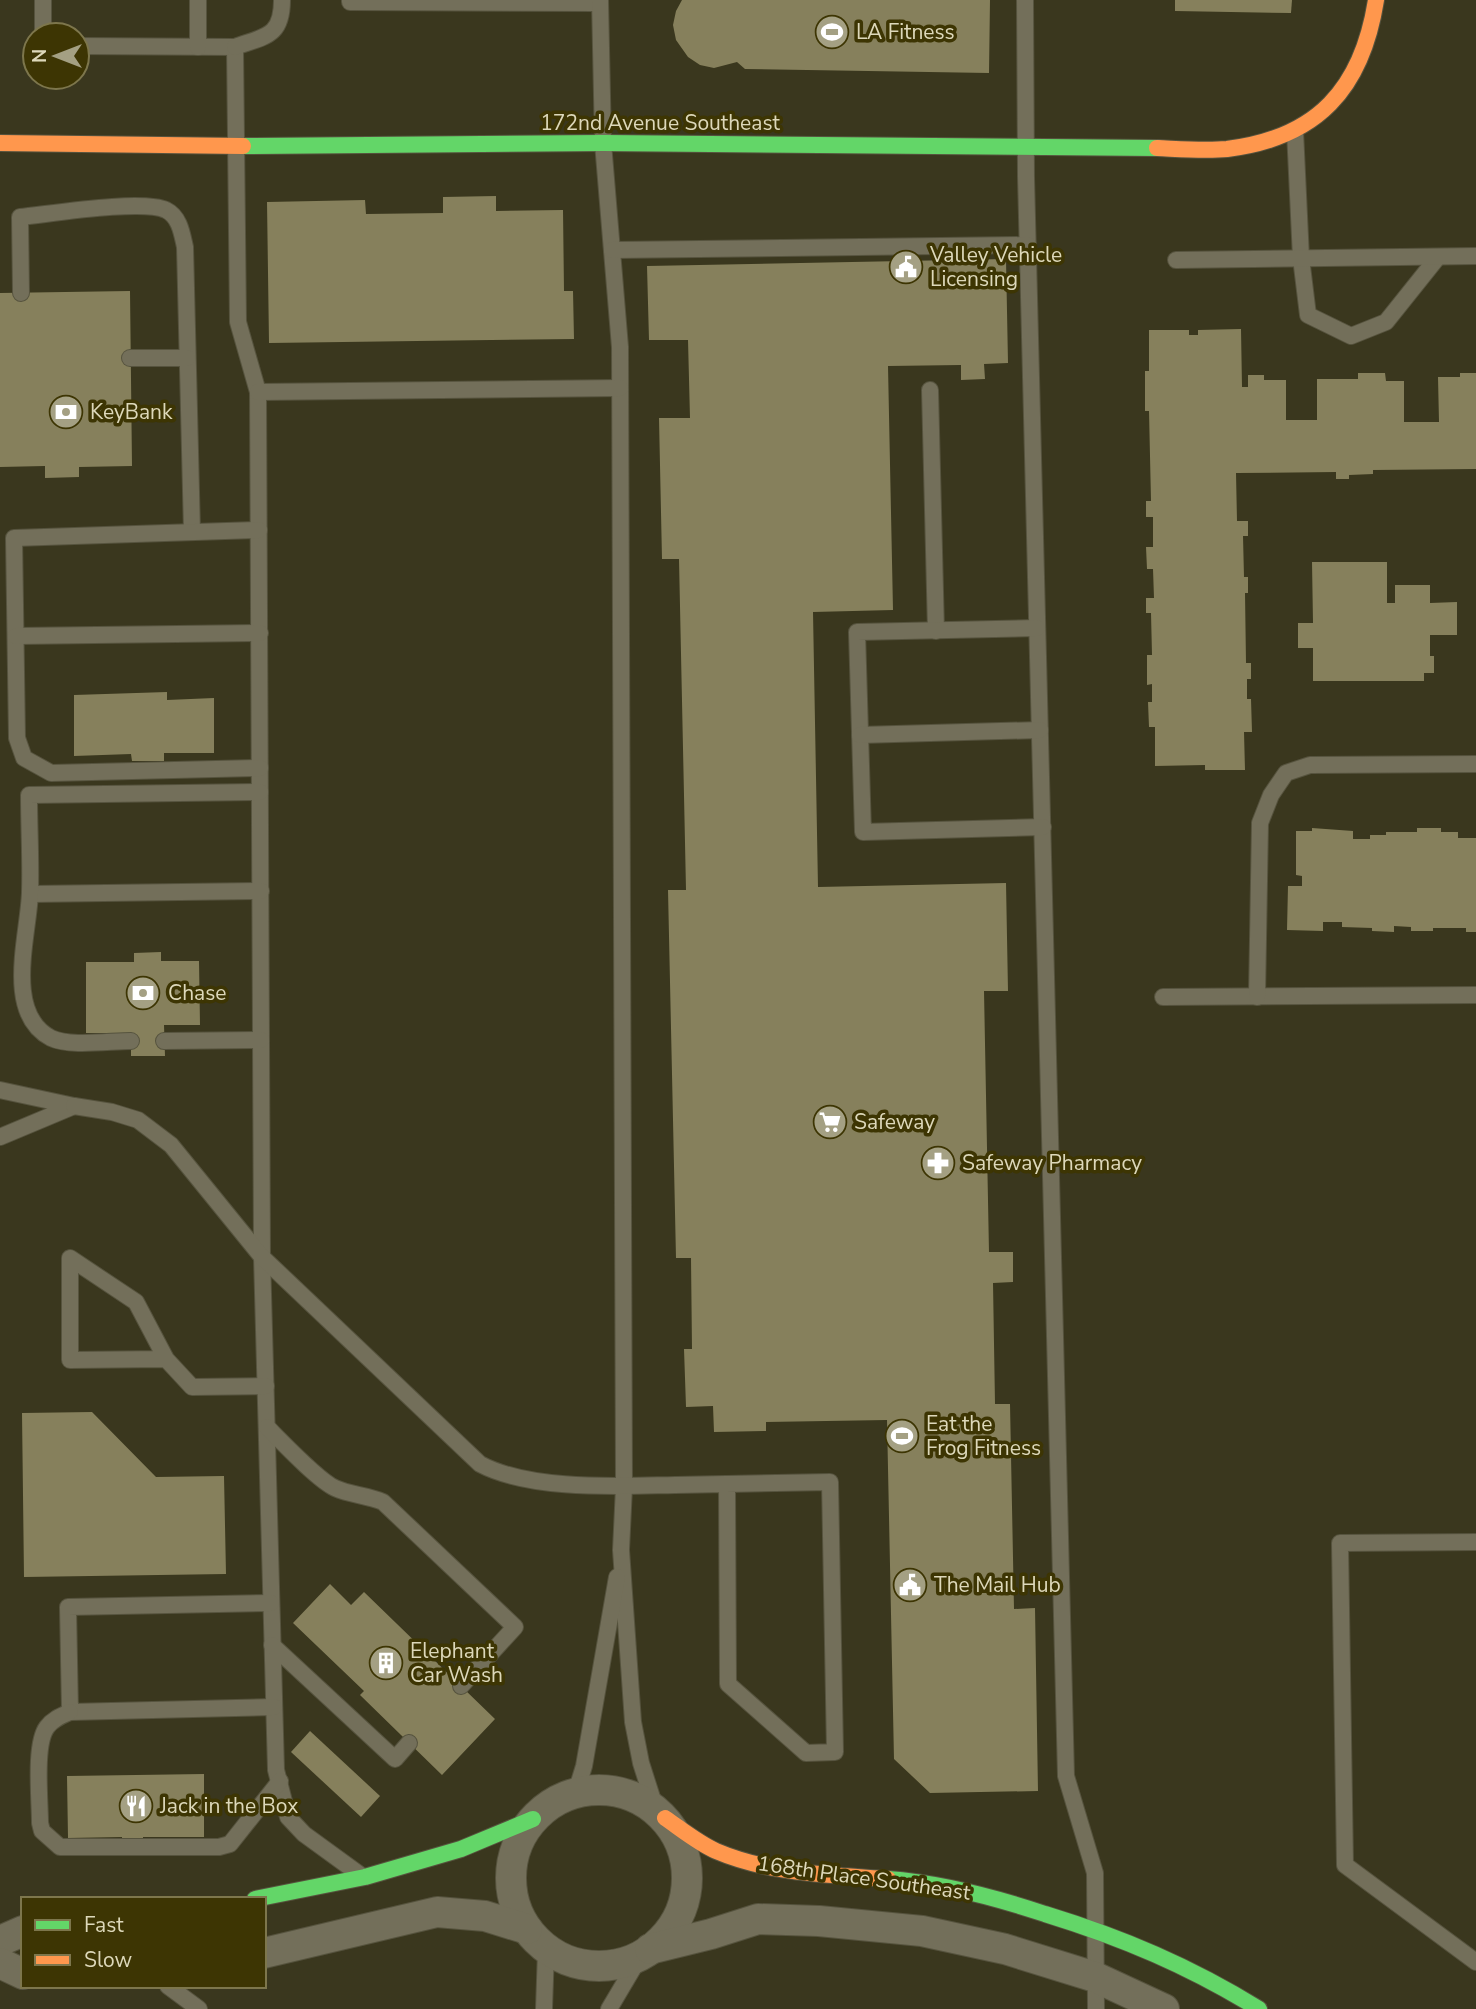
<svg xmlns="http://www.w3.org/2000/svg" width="1476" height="2009" font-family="'Nunito Sans',sans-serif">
	<rect width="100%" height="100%" fill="#3a371e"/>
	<g fill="#86805c">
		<polygon points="682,0 990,0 989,73 745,69 737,62 714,68 700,65 688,57 676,40 673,25 676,11"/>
		<polygon points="1175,0 1292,0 1291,13 1175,11"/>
		<polygon points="496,196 496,211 563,210 564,291 573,291 574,339 269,343 267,202 365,200 366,214 443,213 443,197"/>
		<polygon points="1006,259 1008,363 984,364 985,379 961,380 961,365 888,366 893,610 813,612 818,887 1006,883 1008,991 984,991 989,1252 1013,1252 1013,1282 993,1283 995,1404 1010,1404 1014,1609 1035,1608 1038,1791 930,1793 894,1759 887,1420 766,1422 766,1431 714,1432 713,1406 686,1407 684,1349 692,1349 691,1258 676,1258 668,890 686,890 679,559 662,559 659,418 690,418 688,340 649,340 647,266"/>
		<polygon points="130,291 132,466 79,467 79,477 45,478 45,466 0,467 0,293"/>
		<polygon points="1241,329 1242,387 1248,387 1248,375 1264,375 1264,380 1286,380 1286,420 1317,420 1317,379 1358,379 1358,373 1385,373 1386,381 1404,381 1404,422 1439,422 1438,377 1460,377 1460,373 1476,373 1476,469 1373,470 1373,474 1349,475 1349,479 1336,479 1336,472 1236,473 1237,521 1248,521 1248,536 1243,536 1244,577 1248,577 1248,593 1245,593 1246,663 1251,663 1251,679 1247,679 1247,699 1251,699 1252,732 1244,732 1245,770 1205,770 1205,765 1155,766 1155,727 1149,727 1148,702 1152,702 1152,684 1147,685 1147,655 1152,655 1151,613 1146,613 1146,598 1154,598 1153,569 1147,569 1146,547 1153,547 1153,517 1146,517 1146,501 1151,501 1149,411 1145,411 1145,371 1149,371 1149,330 1189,330 1189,335 1198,335 1198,330"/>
		<polygon points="1312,562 1387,562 1387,603 1395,603 1395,585 1430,585 1430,603 1457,602 1457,635 1430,635 1430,656 1434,656 1434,673 1424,673 1424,681 1313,681 1313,648 1298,648 1298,623 1313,623"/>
		<polygon points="167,692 167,700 214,698 214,753 164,753 164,761 132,761 131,754 74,756 74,695"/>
		<polygon points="1312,828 1353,831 1353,839 1370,839 1370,835 1386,835 1386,832 1417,832 1417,828 1441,828 1441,832 1458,832 1458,838 1476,838 1476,932 1466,932 1466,928 1433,928 1433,931 1411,931 1411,927 1394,926 1394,932 1372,931 1372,928 1342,927 1342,922 1323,922 1323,931 1287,930 1288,886 1302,886 1302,876 1296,875 1296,831 1312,831"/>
		<polygon points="161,952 161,961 199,961 200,1025 164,1025 165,1056 131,1056 131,1033 86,1033 86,962 134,962 134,953"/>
		<polygon points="92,1412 156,1477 224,1476 226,1574 24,1577 22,1413"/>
		<polygon points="330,1584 351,1605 364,1592 495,1719 442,1775 360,1695 364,1691 293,1623"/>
		<polygon points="310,1731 380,1796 361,1817 291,1752"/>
		<polygon points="204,1774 204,1837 143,1837 143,1847 122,1847 122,1837 68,1838 67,1776"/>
	</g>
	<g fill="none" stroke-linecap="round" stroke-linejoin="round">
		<defs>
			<g id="lane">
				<polyline points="350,0 350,2 600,3"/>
				<polyline points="600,0 603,143 620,347 624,1487 621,1550 633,1722 641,1763 656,1810"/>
				<polyline points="1025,0 1026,177 1066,1776 1095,1873 1096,2009"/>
				<polyline points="43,35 43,0"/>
				<polyline points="77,46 235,47 238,322 258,392 262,1257 276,1770 288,1817 304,1834 359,1874"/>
				<polyline points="198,47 198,0"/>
				<path d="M235,47c30,-11 47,-10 47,-47"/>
				<polyline points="1295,131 1301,258 1308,315 1351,336 1386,322 1438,257"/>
				<polyline points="612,250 1028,245"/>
				<polyline points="1176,260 1476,256"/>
				<path d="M21,293l-1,-76c30,-3 122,-18 146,-7 14,7 16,24 19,37l7,285"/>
				<polyline points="130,358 187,358"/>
				<polyline points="930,390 936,631"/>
				<polyline points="258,392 620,388"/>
				<polyline points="259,530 14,538 17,738 24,758 51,773 260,768"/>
				<polyline points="1037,628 857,632 863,832 1043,827"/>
				<polyline points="16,636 260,633"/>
				<polyline points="860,735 1040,730"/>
				<polyline points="30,894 261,891"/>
				<polyline points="1163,997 1476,995"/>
				<polyline points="1257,997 1260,823 1271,795 1286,773 1310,765 1476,764"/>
				<path d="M131,1041c-21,0 -62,6 -80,-3 -48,-25 -22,-104 -21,-146 1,-32 -1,-64 -1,-97l231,-3"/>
				<polyline points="164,1041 261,1040"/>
				<polyline points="0,1090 74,1106 0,1137"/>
				<path d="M74,1106l38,6 26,8 33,25 91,112 218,207c51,27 138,22 195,21 52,-1 104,-2 155,-3l5,270 -29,1 -78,-69 -1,-200"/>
				<polyline points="166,1359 136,1302 70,1258 70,1360 166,1359 192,1387 266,1386"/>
				<path d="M267,1427c15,15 51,53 68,61 15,7 32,7 48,14l132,125 -54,59"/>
				<polyline points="1476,1542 1340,1543 1345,1865 1476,1962"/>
				<polyline points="271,1603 68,1607 70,1712 274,1707"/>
				<polyline points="272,1645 395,1759 409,1743"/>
				<path d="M70,1712c-9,4 -17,7 -23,15 -13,17 -7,73 -7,96l2,8 18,16h159l11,-3 50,-63"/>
				<polyline points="576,1792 584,1766 617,1577"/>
				<polyline points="168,1986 199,2009"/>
				<polyline points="544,2009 546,1950"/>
				<polyline points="609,2009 641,1955"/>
			</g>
			<g id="street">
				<circle cx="599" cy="1878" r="88"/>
				<polyline points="0,1941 23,1931"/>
				<polyline points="650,1949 711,1934 758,1919 819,1921 922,1931 1005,1949 1095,1977 1164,2009"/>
				<polyline points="264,1953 437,1912 485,1916 527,1929"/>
				<polyline points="0,1963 23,1974"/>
			</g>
			<g id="fast">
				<polyline points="243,146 603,143 1157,148"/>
				<path d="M888,1879c53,4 106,18 157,35 78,24 144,52 214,95"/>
				<polyline points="255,1899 365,1877 461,1849 533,1819"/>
			</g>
			<g id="slow">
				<polyline points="0,143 243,146"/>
				<path d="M1157,148c23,1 47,3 70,1 90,-11 135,-60 149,-149"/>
				<path d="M665,1818c16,11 33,25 51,33 54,23 114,24 172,28"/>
			</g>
		</defs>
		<use href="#lane" stroke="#56533e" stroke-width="18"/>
		<use href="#street" stroke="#56533e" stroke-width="32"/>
		<use href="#fast" stroke="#56533e" stroke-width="18"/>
		<use href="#slow" stroke="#56533e" stroke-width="18"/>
		<use href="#lane" stroke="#736f5a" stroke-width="16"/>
		<use href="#street" stroke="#736f5a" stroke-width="30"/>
		<use href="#fast" stroke="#63d668" stroke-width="16"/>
		<use href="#slow" stroke="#ff974d" stroke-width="16"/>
	</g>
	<defs>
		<symbol id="stadium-disc" viewBox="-11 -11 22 22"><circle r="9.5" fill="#a4a083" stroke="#3d3503"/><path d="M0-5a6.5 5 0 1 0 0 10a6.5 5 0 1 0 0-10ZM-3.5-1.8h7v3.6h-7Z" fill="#fff"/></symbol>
		<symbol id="civic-disc" viewBox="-11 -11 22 22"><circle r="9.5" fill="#a4a083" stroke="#3d3503"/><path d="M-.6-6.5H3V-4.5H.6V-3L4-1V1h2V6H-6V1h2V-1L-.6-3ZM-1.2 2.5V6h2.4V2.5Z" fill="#fff"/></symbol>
		<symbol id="bank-disc" viewBox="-11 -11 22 22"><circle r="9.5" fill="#a4a083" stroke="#3d3503"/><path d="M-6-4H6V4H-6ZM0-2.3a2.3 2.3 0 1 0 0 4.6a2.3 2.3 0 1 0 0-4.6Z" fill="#fff"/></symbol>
		<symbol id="supermarket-disc" viewBox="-11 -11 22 22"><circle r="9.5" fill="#a4a083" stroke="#3d3503"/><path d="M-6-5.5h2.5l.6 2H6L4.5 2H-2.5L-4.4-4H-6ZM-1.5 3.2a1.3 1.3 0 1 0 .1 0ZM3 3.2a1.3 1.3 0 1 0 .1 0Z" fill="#fff"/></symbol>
		<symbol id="pharmacy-disc" viewBox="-11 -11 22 22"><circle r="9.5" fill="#a4a083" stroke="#3d3503"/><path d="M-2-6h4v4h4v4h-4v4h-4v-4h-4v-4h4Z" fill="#fff"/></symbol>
		<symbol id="building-disc" viewBox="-11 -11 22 22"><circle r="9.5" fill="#a4a083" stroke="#3d3503"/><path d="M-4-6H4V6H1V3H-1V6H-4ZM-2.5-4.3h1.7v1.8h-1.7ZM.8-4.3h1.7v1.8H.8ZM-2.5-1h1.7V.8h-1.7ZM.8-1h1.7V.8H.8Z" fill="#fff"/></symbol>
		<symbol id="restaurant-disc" viewBox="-11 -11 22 22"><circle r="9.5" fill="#a4a083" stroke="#3d3503"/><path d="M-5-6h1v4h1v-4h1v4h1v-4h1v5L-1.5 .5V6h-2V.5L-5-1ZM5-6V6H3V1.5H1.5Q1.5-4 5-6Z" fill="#fff"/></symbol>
	</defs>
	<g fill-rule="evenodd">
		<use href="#stadium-disc" x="813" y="13" width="38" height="38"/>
		<use href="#civic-disc" x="887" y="248" width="38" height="38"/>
		<use href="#bank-disc" x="47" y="393" width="38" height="38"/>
		<use href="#bank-disc" x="124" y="974" width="38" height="38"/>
		<use href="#supermarket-disc" x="811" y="1103" width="38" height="38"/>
		<use href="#pharmacy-disc" x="919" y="1144" width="38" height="38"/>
		<use href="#stadium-disc" x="883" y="1417" width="38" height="38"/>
		<use href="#civic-disc" x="891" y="1566" width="38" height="38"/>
		<use href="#building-disc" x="367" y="1644" width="38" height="38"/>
		<use href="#restaurant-disc" x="117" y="1787" width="38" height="38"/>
	</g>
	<g text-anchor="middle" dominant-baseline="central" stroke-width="7" stroke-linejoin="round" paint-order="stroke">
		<g font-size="21" fill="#ddd8ba" stroke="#3d3503" text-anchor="start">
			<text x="856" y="32">LA Fitness</text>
			<text x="930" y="255">Valley Vehicle<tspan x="930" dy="24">Licensing</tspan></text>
			<text x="90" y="412">KeyBank</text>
			<text x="168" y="993">Chase</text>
			<text x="854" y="1122">Safeway</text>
			<text x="962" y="1163">Safeway Pharmacy</text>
			<text x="926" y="1424">Eat the<tspan x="926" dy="24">Frog Fitness</tspan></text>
			<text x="934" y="1585">The Mail Hub</text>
			<text x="410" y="1651">Elephant<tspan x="410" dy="24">Car Wash</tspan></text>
			<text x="160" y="1806">Jack in the Box</text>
		</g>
		<g font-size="21" fill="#ddd8ba" stroke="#3d3503">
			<text x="660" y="123">172nd Avenue Southeast</text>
			<text transform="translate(864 1878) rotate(8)">168th Place Southeast</text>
		</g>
	</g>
	<rect x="21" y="1897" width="245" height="91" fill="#3d3503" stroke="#7d764c" stroke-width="2"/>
	<rect x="35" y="1920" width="35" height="10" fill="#63d668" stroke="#7d764c" stroke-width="2"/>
	<text x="84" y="1932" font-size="21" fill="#ddd8ba">Fast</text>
	<rect x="35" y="1955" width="35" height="10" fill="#ff974d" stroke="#7d764c" stroke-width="2"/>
	<text x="84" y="1967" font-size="21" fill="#ddd8ba">Slow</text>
	<g transform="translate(56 56) rotate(270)"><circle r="33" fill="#3d3503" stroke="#7d764c" stroke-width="2"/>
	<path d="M0-5L12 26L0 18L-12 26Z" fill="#a4a083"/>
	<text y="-10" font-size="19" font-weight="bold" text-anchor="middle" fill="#ddd8ba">N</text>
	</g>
</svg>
